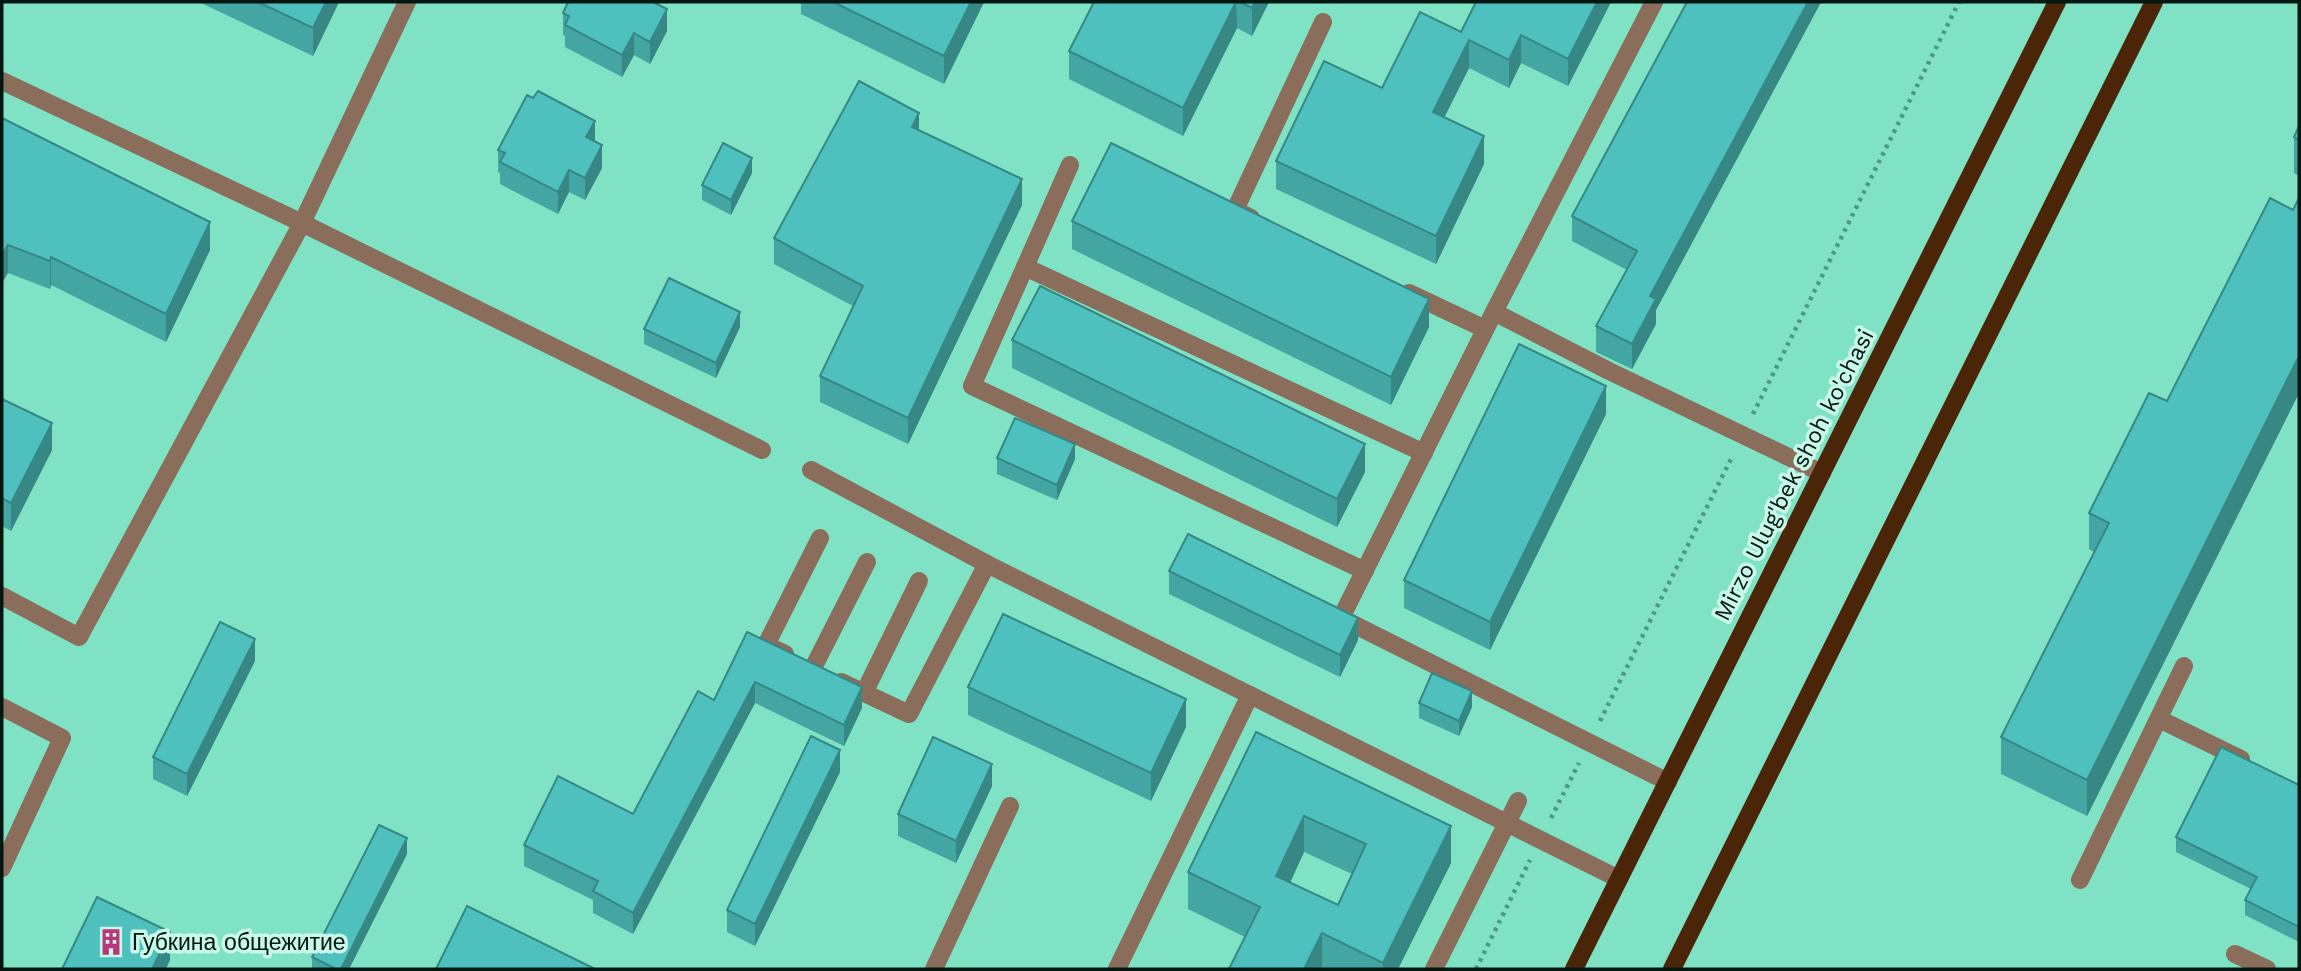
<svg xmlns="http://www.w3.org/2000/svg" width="2301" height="971" font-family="'Work Sans',sans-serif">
	<rect width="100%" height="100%" fill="#7fe2c4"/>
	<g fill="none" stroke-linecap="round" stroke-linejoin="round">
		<g stroke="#509782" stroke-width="4.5" stroke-dasharray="3.5 5" stroke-linecap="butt">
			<polyline points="1753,414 1959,2"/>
			<polyline points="1600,721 1732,457"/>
			<polyline points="1551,818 1579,763"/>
			<polyline points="1476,969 1530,860"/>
		</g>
		<g stroke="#8b6d5c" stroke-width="18">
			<polyline points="1654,2 1494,312 1609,371 1822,473"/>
			<polyline points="2,81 302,223 762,450"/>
			<polyline points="1251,218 1235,210 1323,22"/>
			<polyline points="1025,267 1070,165"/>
			<polyline points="1409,293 1485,329"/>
			<polyline points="1494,312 1341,618 1668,782"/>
			<polyline points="811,470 987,564 1619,879"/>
			<polyline points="1365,571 972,386 1025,267 1424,453"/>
			<polyline points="2,596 79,637 302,223 407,2"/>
			<polyline points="785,654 766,645 820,538"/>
			<polyline points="813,668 867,562"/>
			<polyline points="841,682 909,714 987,564"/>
			<polyline points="864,693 919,581"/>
			<polyline points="2,707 62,738 2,868"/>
			<polyline points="2159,719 2241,759"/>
			<polyline points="2080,880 2184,666"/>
			<polyline points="2235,954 2267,969"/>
			<polyline points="934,969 1010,806"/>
			<polyline points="1117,969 1250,695"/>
			<polyline points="1434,969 1518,801"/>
		</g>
		<g stroke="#4b2508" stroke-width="18">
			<polyline points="1574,969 2057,2"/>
			<polyline points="1672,969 2154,2"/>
		</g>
	</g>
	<g fill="#43a6a3" fill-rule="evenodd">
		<polygon points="199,2 339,2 313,56"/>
		<polygon points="659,2 659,5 667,31 650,64 634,55 622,77 565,47 565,36 563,35 563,13"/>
		<polygon points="801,2 984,2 944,84 801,14"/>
		<polygon points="1094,2 1269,2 1252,36 1237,28 1183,136 1069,79 1069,51"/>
		<polygon points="1611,2 1568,86 1521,63 1509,88 1469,68 1444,118 1484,164 1436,264 1276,189 1276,161 1461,32"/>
		<polygon points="1687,2 1821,2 1656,310 1656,324 1632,369 1596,352 1596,326 1627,270 1572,241 1572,216"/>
		<polygon points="2,118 210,250 166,342 51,285 50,289 8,273"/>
		<polygon points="2299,126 2299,176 2294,173 2294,137"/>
		<polygon points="919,130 1022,205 908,444 820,402 820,376 853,306 774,264 774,238"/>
		<polygon points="595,141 602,168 585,200 569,192 558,214 500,184 500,173 498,172 498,150"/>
		<polygon points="752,173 731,215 702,200 702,185"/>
		<polygon points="2299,198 2299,393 2087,816 2001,774 2001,737 2094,552 2089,549 2089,513 2167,401 2293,210"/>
		<polygon points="1072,221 1429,327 1391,405 1072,249"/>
		<polygon points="740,327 716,378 644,344 644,329"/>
		<polygon points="1012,340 1365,472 1337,527 1012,368"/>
		<polygon points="2,399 52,450 11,531 2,526"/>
		<polygon points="1606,414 1490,650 1404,608 1404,580"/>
		<polygon points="997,458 1075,459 1057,500 997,474"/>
		<polygon points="1169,571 1358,640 1340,677 1169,594"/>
		<polygon points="747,632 862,708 844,746 755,703 633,934 593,913 593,900 524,866 524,845 633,814 714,700"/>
		<polygon points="255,661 187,796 153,779 153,757"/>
		<polygon points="968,687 1186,727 1151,801 968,715"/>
		<polygon points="1419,703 1472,707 1459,736 1419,718"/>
		<path d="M1256,732l195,131 -53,106h-169l16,-32 -57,-28v-37zM1304,852l48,22 -14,31 -48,-22z"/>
		<polygon points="840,772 755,946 727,932 727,910"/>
		<polygon points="2299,785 2299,942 2245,915 2245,900 2251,889 2176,852 2176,837"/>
		<polygon points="992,786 956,863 898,836 898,814"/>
		<polygon points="407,854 349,969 312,969 312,957"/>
	</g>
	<g fill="#378785">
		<polygon points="326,2 339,2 313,56 313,28"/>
		<polygon points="971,2 984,2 944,84 944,56"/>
		<polygon points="1236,2 1237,28 1183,136 1183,108"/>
		<polygon points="1255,2 1269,2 1252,36 1252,8"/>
		<polygon points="1597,2 1611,2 1568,86 1568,59"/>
		<polygon points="1808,2 1821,2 1656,310 1656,324 1632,369 1632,344 1650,296"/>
		<polygon points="667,9 667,31 650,64 650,42"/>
		<polygon points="634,33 634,55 622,77 622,55"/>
		<polygon points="1521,35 1521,63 1509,88 1509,60"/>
		<polygon points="1469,40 1469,68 1433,140 1433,112"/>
		<polygon points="919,113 919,139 912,127"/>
		<polygon points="595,121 595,143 586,137"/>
		<polygon points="1484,136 1484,164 1436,264 1436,236"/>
		<polygon points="602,145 602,168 585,200 585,178"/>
		<polygon points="752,158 752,173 731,215 731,200"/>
		<polygon points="569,170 569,192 558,214 558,192"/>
		<polygon points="1022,179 1022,205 908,444 908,418"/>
		<polygon points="210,222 210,250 166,342 166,314"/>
		<polygon points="8,245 8,273 2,283 2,255"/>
		<polygon points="51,257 51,285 50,289 50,261"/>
		<polygon points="1429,299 1429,327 1391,405 1391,377"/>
		<polygon points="740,312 740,327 716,378 716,363"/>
		<polygon points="2299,356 2299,393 2087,816 2087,780"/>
		<polygon points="1606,386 1606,414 1490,650 1490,622"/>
		<polygon points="52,423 52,450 11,531 11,503"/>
		<polygon points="1075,444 1075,459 1057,500 1057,485"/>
		<polygon points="1365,444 1365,472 1337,527 1337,499"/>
		<polygon points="1358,618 1358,640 1340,677 1340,655"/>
		<polygon points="255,639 255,661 187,796 187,774"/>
		<polygon points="755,682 755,703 633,934 633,913"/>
		<polygon points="862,687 862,708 844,746 844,725"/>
		<polygon points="1472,691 1472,707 1459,736 1459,721"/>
		<polygon points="1186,699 1186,727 1151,801 1151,773"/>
		<polygon points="840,750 840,772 755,946 755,924"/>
		<polygon points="992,764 992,786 956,863 956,841"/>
		<polygon points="1304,816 1304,852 1276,913 1276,876"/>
		<polygon points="1451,826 1451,863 1398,969 1383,969 1383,963"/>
		<polygon points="407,838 407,854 349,969 341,969"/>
		<polygon points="170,932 170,960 166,969 152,969"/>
		<polygon points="1322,933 1322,969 1304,969"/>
	</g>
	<g fill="#4ec1be" stroke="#378785" stroke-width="2" fill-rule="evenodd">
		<polygon points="258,2 326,2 313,28"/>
		<polygon points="568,2 653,2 667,9 650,42 634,33 622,55 565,25 569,16 563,13"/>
		<polygon points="833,2 971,2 944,56"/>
		<polygon points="1094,2 1236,2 1183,108 1069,51"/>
		<polygon points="1240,2 1255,2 1252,8"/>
		<polygon points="1476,2 1597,2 1568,59 1521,35 1509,60 1469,40 1433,112 1484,136 1436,236 1276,161 1324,61 1382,88 1420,12 1461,32"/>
		<polygon points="1687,2 1808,2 1650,296 1656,299 1632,344 1596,326 1637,251 1572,216"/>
		<polygon points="859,81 919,113 912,127 1022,179 908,418 820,376 863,286 774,238"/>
		<polygon points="538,91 595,121 586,137 602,145 585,178 569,170 558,192 500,162 505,153 498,150 527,95 533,98"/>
		<polygon points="2,118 210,222 166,314 51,257 50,261 8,245 2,255"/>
		<polygon points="2299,126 2299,140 2294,137"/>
		<polygon points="723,143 752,158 731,200 702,185"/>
		<polygon points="1111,143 1429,299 1391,377 1072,221"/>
		<polygon points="2270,198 2293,210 2299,198 2299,356 2087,780 2001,737 2109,523 2089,513 2149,393 2167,401"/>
		<polygon points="669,278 740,312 716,363 644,329"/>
		<polygon points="1040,286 1365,444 1337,499 1012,340"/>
		<polygon points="1519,344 1606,386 1490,622 1404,580"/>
		<polygon points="2,399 52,423 11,503 2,498"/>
		<polygon points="1015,418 1075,444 1057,485 997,458"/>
		<polygon points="1188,534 1358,618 1340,655 1169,571"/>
		<polygon points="1003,614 1186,699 1151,773 968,687"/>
		<polygon points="220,622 255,639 187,774 153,757"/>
		<polygon points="747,632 862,687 844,725 755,682 633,913 593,891 598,881 524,845 558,776 633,814 698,691 714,700"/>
		<polygon points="1432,673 1472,691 1459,721 1419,703"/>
		<path d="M1256,732l195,94 -68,137 -61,-30 -18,36h-75l31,-62 -72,-35zM1304,816l62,28 -28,61 -62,-29z"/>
		<polygon points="811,736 840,750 755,924 727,910"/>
		<polygon points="933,737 992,764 956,841 898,814"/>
		<polygon points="2221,747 2299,785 2299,927 2245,900 2257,877 2176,837"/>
		<polygon points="379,825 407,838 341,969 336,969 312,957"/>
		<polygon points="97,897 170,932 152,969 62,969"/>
		<polygon points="467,906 595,969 436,969"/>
	</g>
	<defs>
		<symbol id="building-bare" viewBox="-9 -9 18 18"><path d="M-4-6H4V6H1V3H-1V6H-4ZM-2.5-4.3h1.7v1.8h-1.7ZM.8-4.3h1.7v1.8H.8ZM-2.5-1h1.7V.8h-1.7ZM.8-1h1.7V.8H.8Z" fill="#ba367c" stroke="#caf8e8" stroke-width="2.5" paint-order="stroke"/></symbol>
	</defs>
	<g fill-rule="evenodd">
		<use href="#building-bare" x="92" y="923" width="38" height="38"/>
	</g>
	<g text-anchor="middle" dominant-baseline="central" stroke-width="7" stroke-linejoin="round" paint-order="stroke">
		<g font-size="23" fill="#001811" stroke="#caf8e8">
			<text transform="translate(1794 475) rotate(-63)">Mirzo Ulug'bek shoh ko'chasi</text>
		</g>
		<g font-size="23" fill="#001811" stroke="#caf8e8" text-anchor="start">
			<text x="132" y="942">Губкина общежитие</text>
		</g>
	</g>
	<rect width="2301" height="971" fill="none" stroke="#001811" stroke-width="7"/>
</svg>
